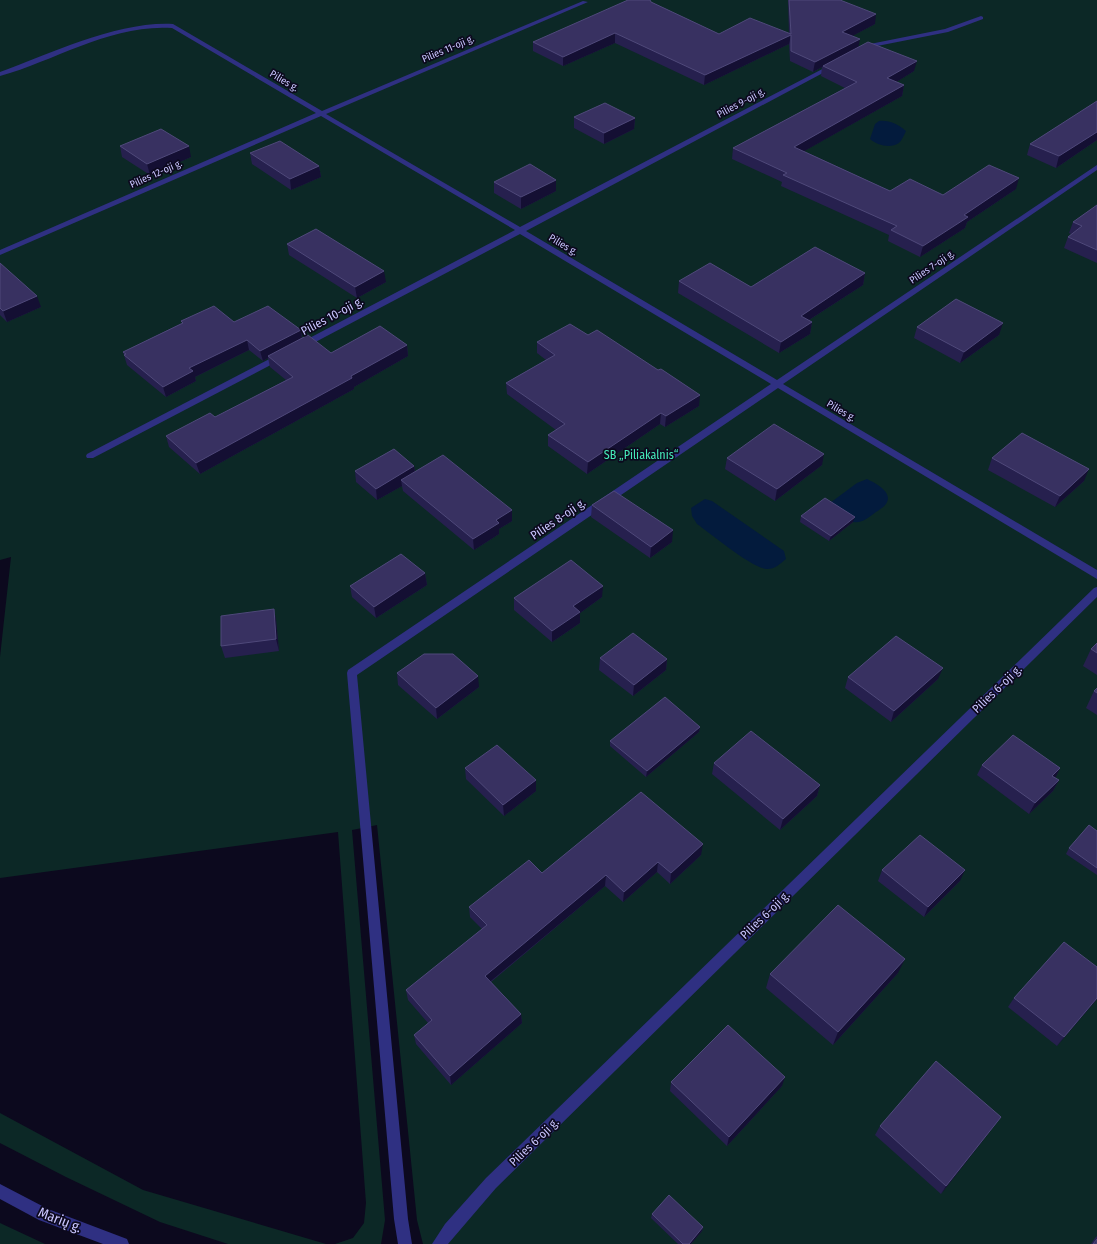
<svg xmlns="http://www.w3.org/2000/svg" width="1097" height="1244" font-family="'Fira Sans Condensed',sans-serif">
	<rect width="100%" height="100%" fill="#0c091e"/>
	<g fill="#0c2826">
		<polygon points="0,0 1097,0 1097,1244 423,1244 417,1220 377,825 352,830 385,1220 381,1244 335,1244 353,1238 364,1223 366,1203 338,832 0,878 0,657 11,557 0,560"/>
		<polygon points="0,1113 143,1190 326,1244 228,1244 160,1222 66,1177 0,1143"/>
		<polygon points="0,1223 45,1244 0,1244"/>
	</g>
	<g fill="#031b3d">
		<path d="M879,121c10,-1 19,3 27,10 -2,4 -4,9 -7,12 -9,6 -22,2 -29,-4l5,-15z"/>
		<path d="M867,479c8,4 27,13 19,25 -2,3 -7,6 -10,8 -7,5 -14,12 -23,10l-23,-19 27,-20z"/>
		<path d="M705,499l7,2 72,50 2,8c-6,5 -11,10 -19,10 -14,0 -57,-36 -70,-45l-5,-8 -1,-8z"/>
	</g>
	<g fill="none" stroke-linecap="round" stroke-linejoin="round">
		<g fill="#2f3082" fill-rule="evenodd">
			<path d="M583,1l5,1 -262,112 194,113 312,-163h4v2l-310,165 251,149 320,-215v5l-314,214 314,186v9l-319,-191 -421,287 51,544 4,25h-14l-4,-25 -47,-546 1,-3 423,-286 -251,-150 -214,113h-6v-4l215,-113 -194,-114 -321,139v-5l316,-137 -144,-85c-61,-4 -115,32 -172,48v-4c52,-19 118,-51 173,-48l149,87z"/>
			<polygon points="981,16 983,17 983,19 948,32 872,47 864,51 861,49 870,44 945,29"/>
			<polygon points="281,353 285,356 284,358 93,458 87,458 86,456 87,454"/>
			<polygon points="1097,587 1097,597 496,1188 448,1244 432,1244 445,1224 486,1178 1094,588"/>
			<polygon points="0,1184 48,1209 127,1239 129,1244 103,1244 39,1220 0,1199"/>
		</g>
	</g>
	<g fill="#26204e">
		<polygon points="788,0 840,0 875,24 852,36 858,47 914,71 896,82 904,85 902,96 804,151 890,191 943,195 1016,189 967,222 965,228 920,257 888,241 889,235 781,186 782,182 732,159 733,148 845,88 821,76 822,67 813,72 790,61 789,44 704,85 615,43 563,66 533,51 533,42 651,2 719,34 789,34"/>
		<polygon points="1097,101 1097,140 1056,168 1027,155 1030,144"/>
		<polygon points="574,117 635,118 634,129 604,144 574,128"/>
		<polygon points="120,146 191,157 150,175 122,157"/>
		<polygon points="250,153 319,166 321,177 291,190 252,164"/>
		<polygon points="494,182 556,191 521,209 494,193"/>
		<polygon points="1097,205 1097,263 1064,248 1068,237 1071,234 1069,233 1073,222"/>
		<polygon points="287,244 386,282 357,298 289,255"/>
		<polygon points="0,263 41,307 7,322 0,315"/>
		<polygon points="865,273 863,285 809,320 812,322 810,334 779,353 678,293 679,281 751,287"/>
		<polygon points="181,321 234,322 301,330 302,338 331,353 407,345 408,356 354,387 354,389 200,474 169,447 166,436 215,417 286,380 270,367 268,358 263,361 249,350 195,377 196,381 166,397 127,365 123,352 182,323"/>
		<polygon points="917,327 999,335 960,363 914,338"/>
		<polygon points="537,342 699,406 665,427 660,424 587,474 548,446 548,435 556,430 507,394 506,383 546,360 537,353"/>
		<polygon points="727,458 822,465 775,501 725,469"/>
		<polygon points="992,458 1084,481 1055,507 988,470"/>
		<polygon points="414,466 415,472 512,521 499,529 499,534 474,550 403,491 402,486 377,500 356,482 355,471"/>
		<polygon points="592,505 672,542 650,558 591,517"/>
		<polygon points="801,516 853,522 829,541 800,522"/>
		<polygon points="425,573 427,585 376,618 352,597 350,586"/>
		<polygon points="602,597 580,613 580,623 552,642 514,610 514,598"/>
		<polygon points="274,609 276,620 279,651 225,658 221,646"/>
		<polygon points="1097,643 1097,675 1083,666 1091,649"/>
		<polygon points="600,658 667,659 666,670 633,696 599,670"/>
		<polygon points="397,673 479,687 437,719 398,685"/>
		<polygon points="848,677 938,679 891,722 845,688"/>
		<polygon points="1097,688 1097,715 1086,708 1094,691"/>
		<polygon points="700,727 699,732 646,777 610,746 610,741"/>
		<polygon points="714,763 820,785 817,796 780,830 712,774"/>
		<polygon points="982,765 1060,768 1055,778 1059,780 1053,791 1029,814 977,775"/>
		<polygon points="465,768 536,780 536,791 504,816 466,779"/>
		<polygon points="1097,831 1097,875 1066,854 1069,848"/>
		<polygon points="701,855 670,884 657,872 623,902 605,886 491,982 521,1014 522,1023 451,1085 416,1044 414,1035 428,1023 408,1000 406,990 482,929 470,917 469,907 542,873"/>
		<polygon points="882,870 960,881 924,917 878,881"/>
		<polygon points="898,973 833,1045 766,988 770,974"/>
		<polygon points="1014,998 1097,999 1057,1046 1008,1007"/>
		<polygon points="671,1082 782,1086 727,1146 670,1091"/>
		<polygon points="1001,1117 941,1194 875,1135 880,1126"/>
		<polygon points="652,1214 703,1227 702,1231 691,1244 678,1244 651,1218"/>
		<polygon points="1097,1236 1097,1244 1091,1244 1095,1238"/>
	</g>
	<g fill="#140f33">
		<polygon points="876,14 875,24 841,42 842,32"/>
		<polygon points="615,33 615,43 563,66 563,57"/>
		<polygon points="791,35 789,44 704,85 705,75"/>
		<polygon points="860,39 858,49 823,66 822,67 813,72 815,62"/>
		<polygon points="917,61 914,71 885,89 887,78"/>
		<polygon points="904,85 902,96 792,158 794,147"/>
		<polygon points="635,118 634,129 604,144 604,133"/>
		<polygon points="1097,132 1097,140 1056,168 1059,156"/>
		<polygon points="189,146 191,157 150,175 147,164"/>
		<polygon points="319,166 321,177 291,190 290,179"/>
		<polygon points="1019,178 1016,189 967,222 965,228 920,257 923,246 964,215"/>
		<polygon points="556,180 556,191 521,209 521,197"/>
		<polygon points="384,271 386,282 357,298 355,287"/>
		<polygon points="865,273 863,285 798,327 801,316"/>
		<polygon points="37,296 41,307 7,322 3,311"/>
		<polygon points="812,322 810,334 779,353 781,342"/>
		<polygon points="1003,323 999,335 960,363 964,352"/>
		<polygon points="301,330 302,340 268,356 268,358 263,361 260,351"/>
		<polygon points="247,340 249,350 195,377 196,381 166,397 163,387 189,368"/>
		<polygon points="407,345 408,356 354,387 354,389 200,474 196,463"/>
		<polygon points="700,395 699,406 665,427 666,416"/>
		<polygon points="661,413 660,424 587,474 588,462"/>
		<polygon points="824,454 822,465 775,501 777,489"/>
		<polygon points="414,466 416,478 401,480 402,486 377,500 376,489"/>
		<polygon points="1089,469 1084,481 1055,507 1060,496"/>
		<polygon points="512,510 512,521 499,529 499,534 474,550 473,539 496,520"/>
		<polygon points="855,517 853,522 829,541 831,536"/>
		<polygon points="673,530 672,542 650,558 651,547"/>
		<polygon points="425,573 427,585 376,618 374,607"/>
		<polygon points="603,586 602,597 580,613 580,623 552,642 552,631 573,606"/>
		<polygon points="274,609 276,620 279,651 276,639"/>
		<polygon points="667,659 666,670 633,696 634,685"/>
		<polygon points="943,668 938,679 891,722 894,711"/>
		<polygon points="478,676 479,687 437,719 436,708"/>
		<polygon points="700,727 699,732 646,777 647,771"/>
		<polygon points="1060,768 1055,779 1052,776"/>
		<polygon points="536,780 536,791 504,816 503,805"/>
		<polygon points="1059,780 1053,791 1029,814 1035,803"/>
		<polygon points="820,785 817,796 780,830 783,819"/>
		<polygon points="703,844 701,855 670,884 671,873"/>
		<polygon points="658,862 657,872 623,902 624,892"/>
		<polygon points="965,870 960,881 924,917 928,907"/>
		<polygon points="606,875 605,886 486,985 485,976"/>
		<polygon points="905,959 898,973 833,1045 838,1032"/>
		<polygon points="1097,998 1097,999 1057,1046 1064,1037"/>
		<polygon points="521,1014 522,1023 451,1085 450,1076"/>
		<polygon points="785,1077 782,1086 727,1146 729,1137"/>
		<polygon points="1001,1117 995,1125 941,1194 946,1186"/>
		<polygon points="703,1227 702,1231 691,1244 689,1244"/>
	</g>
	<g fill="#383161" stroke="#4f497a">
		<polygon points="628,0 650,0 651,2 719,34 750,18 791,34 789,0 840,0 876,14 842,32 860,39 815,62 791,51 791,35 705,75 615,33 563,57 533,42"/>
		<polygon points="868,42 917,61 887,78 904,85 794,147 890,191 910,179 943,195 989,165 1019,178 964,215 968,217 923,246 891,230 897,226 783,175 787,173 733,148 857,82 823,66"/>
		<polygon points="1097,101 1097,132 1059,156 1030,144"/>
		<polygon points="605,103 635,118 604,133 574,117"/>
		<polygon points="161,129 189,146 147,164 120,146"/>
		<polygon points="280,141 319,166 290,179 250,153"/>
		<polygon points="530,164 556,180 521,197 494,182"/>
		<polygon points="1097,205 1097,250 1068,237 1082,226 1073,222"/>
		<polygon points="316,229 384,271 355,287 287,244"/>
		<polygon points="815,247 865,273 801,316 812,322 781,342 679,281 710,263 751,287"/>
		<polygon points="0,263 37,296 3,311 0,308"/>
		<polygon points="956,299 1003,323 964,352 917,327"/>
		<polygon points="214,306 234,322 268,306 301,330 260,351 247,340 189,368 193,371 163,387 124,355 126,354 123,352 183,323 181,321"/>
		<polygon points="570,324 588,335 597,330 658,370 661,369 700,395 666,416 661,413 588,462 548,435 565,424 506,383 555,355 537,342"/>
		<polygon points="380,326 407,345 351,376 352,378 196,463 166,436 210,413 215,417 293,377 268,356 308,335 331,353"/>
		<polygon points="774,424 824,454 777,489 727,458"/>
		<polygon points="1022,433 1089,469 1060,496 992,458"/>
		<polygon points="394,449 414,466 376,489 355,471"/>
		<polygon points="443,455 512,510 496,520 499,523 473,539 401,480"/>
		<polygon points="614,491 673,530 651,547 592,505"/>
		<polygon points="825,498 855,517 831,536 801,516"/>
		<polygon points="401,554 425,573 374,607 350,586"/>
		<polygon points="571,560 603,586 573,606 580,612 552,631 514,598"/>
		<polygon points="274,609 276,639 221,646 221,616"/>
		<polygon points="633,633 667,659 634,685 600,658"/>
		<polygon points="896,636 943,668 894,711 848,677"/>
		<polygon points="1097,643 1097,653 1091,649"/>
		<polygon points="424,654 453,654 478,676 436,708 397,673"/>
		<polygon points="1097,688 1097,693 1094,691"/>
		<polygon points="665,697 700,727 647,771 610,741"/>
		<polygon points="751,731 820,785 783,819 714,763"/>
		<polygon points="1013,735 1060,768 1052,776 1059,780 1035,803 982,765"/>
		<polygon points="497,745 536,780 503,805 465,768"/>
		<polygon points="641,792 703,844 671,873 658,862 624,892 606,875 485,976 521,1014 450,1076 414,1035 432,1020 406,990 487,925 469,907 529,860 542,873"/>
		<polygon points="1089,825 1097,831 1097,868 1069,848"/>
		<polygon points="920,835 965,870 928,907 882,870"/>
		<polygon points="838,905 905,959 838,1032 770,974"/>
		<polygon points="1064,942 1097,967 1097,998 1064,1037 1014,998"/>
		<polygon points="728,1025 785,1077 729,1137 671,1082"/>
		<polygon points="936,1061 1001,1117 946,1186 880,1126"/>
		<polygon points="669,1195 703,1227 689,1244 683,1244 652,1214"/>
		<polygon points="1097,1239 1097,1244 1093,1244"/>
	</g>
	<g text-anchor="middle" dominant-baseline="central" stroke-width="3.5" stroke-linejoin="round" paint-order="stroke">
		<g font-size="10" fill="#cac6ff" stroke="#0c091e">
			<text transform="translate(448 49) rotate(-23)">Pilies 11-oji g.</text>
			<text transform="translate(284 81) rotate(31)">Pilies g.</text>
			<text transform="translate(741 103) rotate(-28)">Pilies 9-oji g.</text>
			<text transform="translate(156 174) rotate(-24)">Pilies 12-oji g.</text>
			<text transform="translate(563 245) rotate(31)">Pilies g.</text>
			<text transform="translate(932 267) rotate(-34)">Pilies 7-oji g.</text>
			<text transform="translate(841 411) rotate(31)">Pilies g.</text>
		</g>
		<g font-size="12" fill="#cac6ff" stroke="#0c091e">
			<text transform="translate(332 316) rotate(-28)">Pilies 10-oji g.</text>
			<text transform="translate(558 519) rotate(-34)">Pilies 8-oji g.</text>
			<text transform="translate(997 689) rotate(-44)">Pilies 6-oji g.</text>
			<text transform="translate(765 915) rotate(-44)">Pilies 6-oji g.</text>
			<text transform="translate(534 1142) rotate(-44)">Pilies 6-oji g.</text>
		</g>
		<g font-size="12" fill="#46ebba" stroke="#0c091e">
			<text x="641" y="455">SB „Piliakalnis“</text>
		</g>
		<g font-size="14" fill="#cac6ff" stroke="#0c091e">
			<text transform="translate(60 1220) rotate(22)">Marių g.</text>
		</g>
	</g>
</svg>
